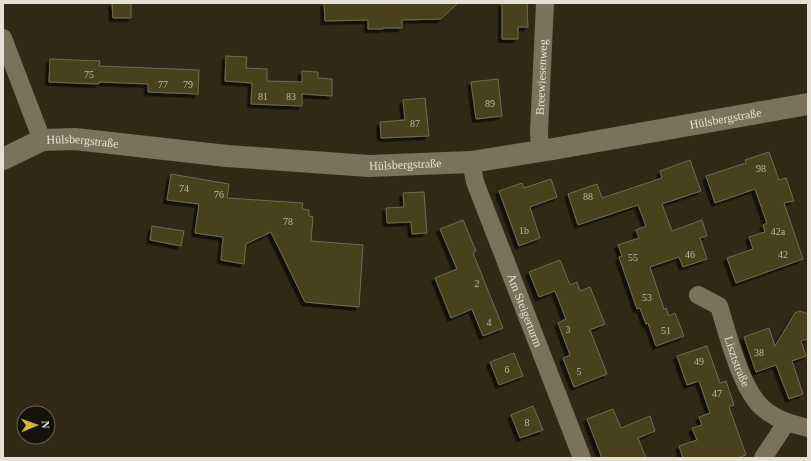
<svg xmlns="http://www.w3.org/2000/svg" width="811" height="461" font-family="'Times New Roman',serif">
	<defs>
		<filter id="shadow"><feDropShadow dx="-3.5" dy="3.5" stdDeviation="0" flood-color="#0009"/></filter>
	</defs>
	<rect width="100%" height="100%" fill="#302915"/>
	<g fill="#4a3f1e" stroke="#726b54" filter="url(#shadow)">
		<polygon points="112,3 131,3 131,18 113,18"/>
		<polygon points="324,3 458,3 441,19 402,20 402,28 383,28 383,29 368,29 368,20 325,21"/>
		<polygon points="502,3 527,3 528,27 518,27 518,39 502,39"/>
		<polygon points="226,56 247,57 246,68 267,69 267,81 302,82 302,71 318,72 318,78 332,79 332,96 302,94 302,106 251,104 252,83 225,81"/>
		<polygon points="50,59 100,61 99,66 199,70 198,94 148,92 148,84 99,82 99,84 49,82"/>
		<polygon points="498,79 502,116 476,119 471,82"/>
		<polygon points="425,98 429,136 381,138 380,122 405,120 403,100"/>
		<polygon points="769,152 779,180 786,178 794,201 784,203 803,259 736,283 727,258 753,249 749,237 765,232 763,225 767,223 755,189 715,203 706,176 746,163 745,160"/>
		<polygon points="690,160 701,191 662,204 672,231 702,220 707,236 700,238 707,259 683,267 679,257 650,267 664,309 666,308 669,316 675,313 684,336 656,346 648,323 646,324 640,308 637,309 619,257 622,256 618,245 639,238 636,230 646,226 638,205 578,225 568,194 597,184 602,198 662,178 660,171"/>
		<polygon points="171,174 229,184 227,198 303,203 302,209 309,210 309,216 313,217 311,241 363,245 359,307 305,302 271,232 246,244 244,264 221,260 223,237 195,233 199,204 167,200"/>
		<polygon points="551,179 557,197 530,207 540,238 519,246 499,191 522,183 524,188"/>
		<polygon points="424,192 427,233 412,234 411,222 387,223 386,208 404,207 403,193"/>
		<polygon points="463,220 476,251 473,253 503,328 483,336 472,309 451,318 435,278 457,269 440,229"/>
		<polygon points="152,226 184,231 181,246 150,240"/>
		<polygon points="560,260 570,285 577,282 580,291 590,287 605,324 590,330 607,374 574,387 563,358 570,355 558,323 566,319 555,291 539,297 529,272"/>
		<polygon points="800,311 808,314 808,339 801,341 806,356 792,361 803,394 789,399 776,365 756,372 744,337 769,328 775,346 795,313"/>
		<polygon points="707,346 720,383 726,381 734,405 729,407 746,455 737,458 683,458 679,446 697,440 692,428 702,425 699,417 710,413 699,381 687,385 677,356"/>
		<polygon points="514,353 523,376 499,385 490,362"/>
		<polygon points="533,406 543,430 520,438 511,415"/>
		<polygon points="613,409 621,428 650,416 655,431 638,438 646,458 602,458 587,419"/>
	</g>
	<g fill="none" stroke-linecap="round" stroke-linejoin="round">
		<g stroke="#7a725b" stroke-width="18">
			<polyline points="3,38 42,140"/>
			<path id="s1" d="M540,151l-1,-19 6,-129"/>
			<path id="s2" d="M471,162l4,20 107,276"/>
			<path id="s3" d="M698,295l21,11c9,28 22,85 45,103 13,11 28,15 44,19"/>
			<polyline points="763,458 786,423"/>
		</g>
		<path stroke="#7a725b" stroke-width="22" id="s4" d="M3,159l39,-19 33,-1 152,17 142,10 102,-4 82,-13 255,-45"/>
	</g>
	<g text-anchor="middle" dominant-baseline="central" stroke-width="4" stroke-linejoin="round" paint-order="stroke">
		<g font-size="10" fill="#beb8a6">
			<text x="89" y="74">75</text>
			<text x="163" y="84">77</text>
			<text x="188" y="84">79</text>
			<text x="263" y="96">81</text>
			<text x="291" y="96">83</text>
			<text x="490" y="103">89</text>
			<text x="415" y="123">87</text>
			<text x="761" y="168">98</text>
			<text x="184" y="188">74</text>
			<text x="219" y="194">76</text>
			<text x="588" y="196">88</text>
			<text x="288" y="221">78</text>
			<text x="524" y="230">1b</text>
			<text x="778" y="231">42a</text>
			<text x="690" y="254">46</text>
			<text x="783" y="254">42</text>
			<text x="633" y="257">55</text>
			<text x="477" y="283">2</text>
			<text x="647" y="297">53</text>
			<text x="489" y="322">4</text>
			<text x="568" y="329">3</text>
			<text x="666" y="330">51</text>
			<text x="759" y="352">38</text>
			<text x="699" y="361">49</text>
			<text x="507" y="369">6</text>
			<text x="579" y="371">5</text>
			<text x="717" y="393">47</text>
			<text x="527" y="422">8</text>
		</g>
		<g font-size="12" fill="#e4e0d3" stroke="#151209">
			<text stroke="none"><textPath href="#s1" startOffset="74">Breewiesenweg</textPath></text>
			<text stroke="none"><textPath href="#s4" startOffset="732">Hülsbergstraße</textPath></text>
			<text stroke="none"><textPath href="#s4" startOffset="84">Hülsbergstraße</textPath></text>
			<text stroke="none"><textPath href="#s4" startOffset="408">Hülsbergstraße</textPath></text>
			<text stroke="none"><textPath href="#s2" startOffset="158">Am Steigerturm</textPath></text>
			<text stroke="none"><textPath href="#s3" startOffset="82">Lisztstraße</textPath></text>
		</g>
	</g>
	<rect width="811" height="461" fill="none" stroke="#e4e0d3" stroke-width="8"/>
	<g transform="translate(36 425) rotate(88)"><circle r="19" fill="#151209" stroke="#68645a"/>
	<path d="M0-3L7 15L0 10L-7 15Z" fill="#ceb838"/>
	<text y="-6" font-size="11" font-weight="bold" text-anchor="middle" fill="#e4e0d3">N</text>
	</g>
</svg>
